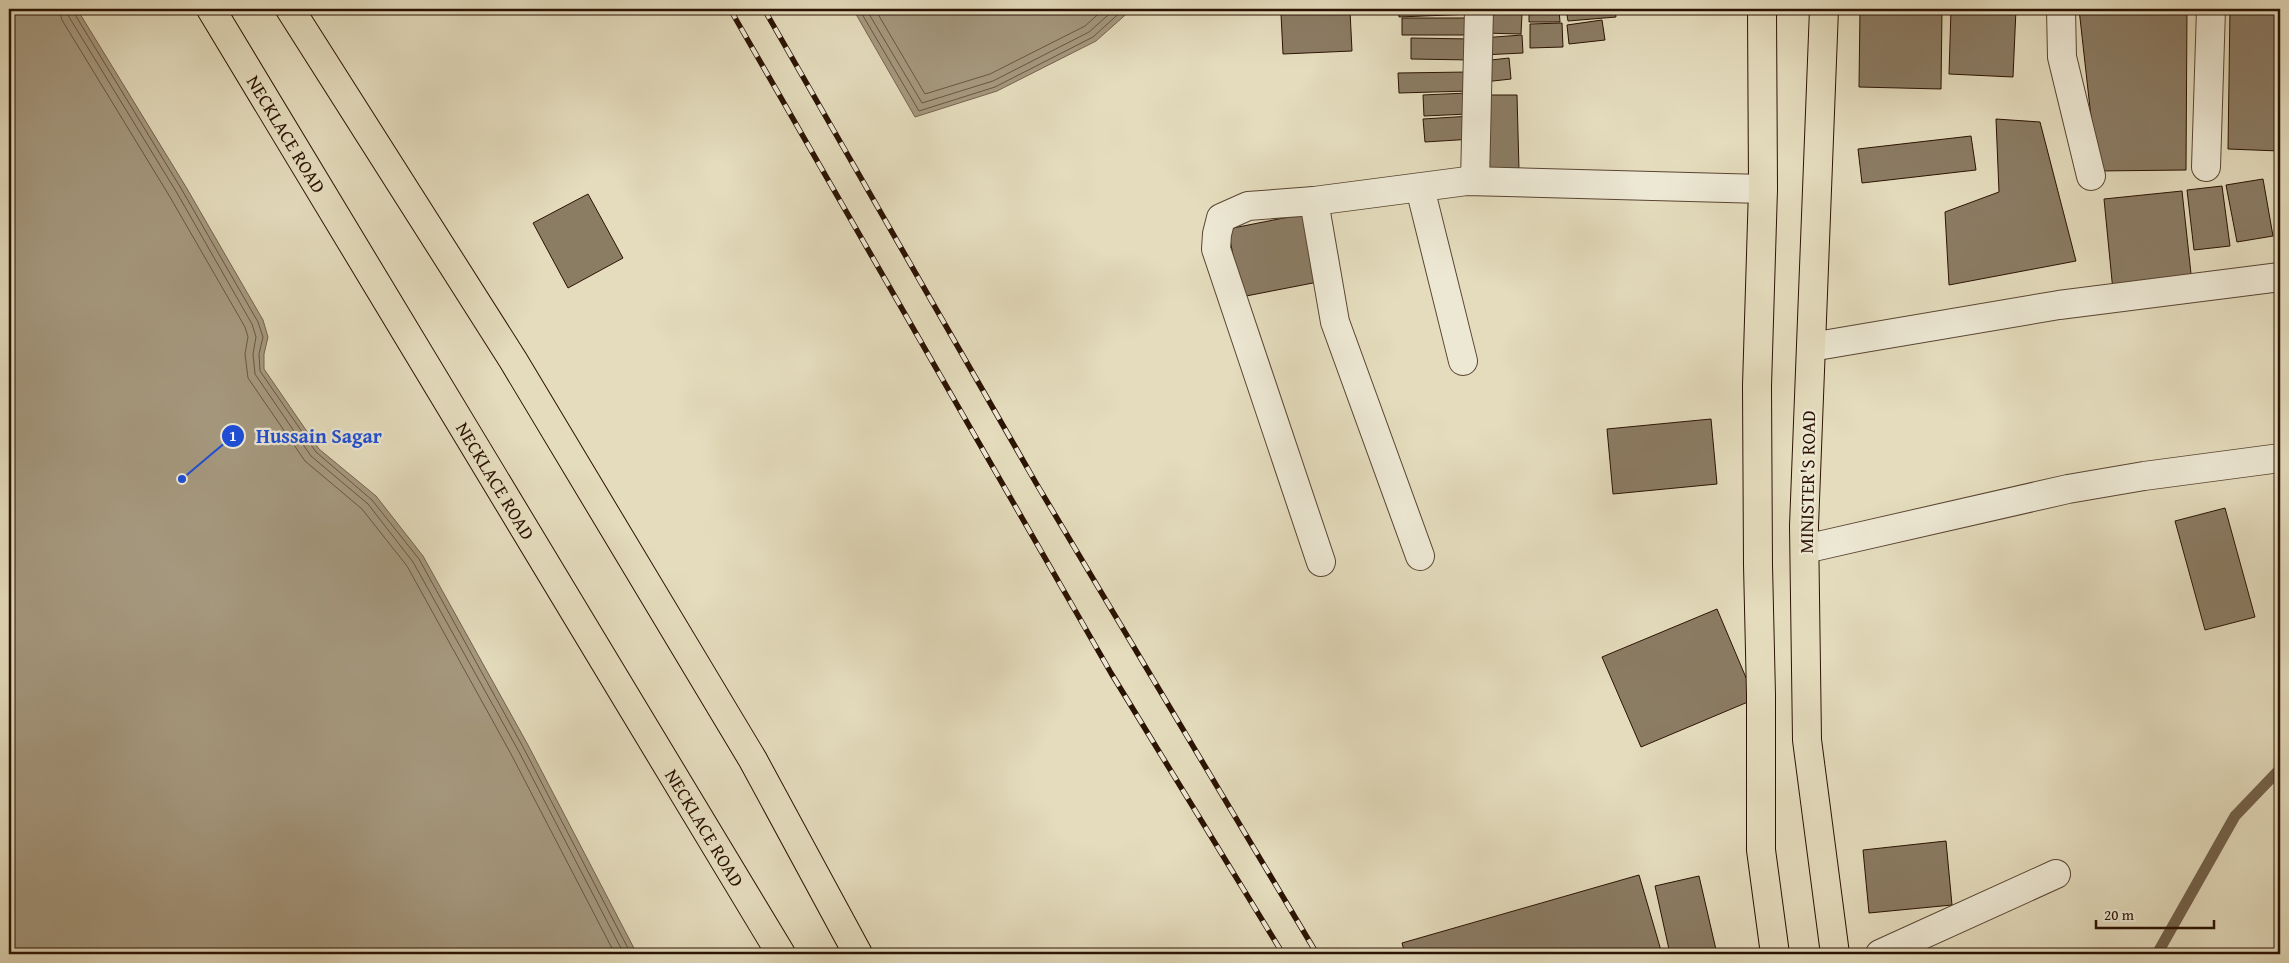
<svg xmlns="http://www.w3.org/2000/svg" width="2289" height="963" font-family="'Gentium Book Plus',serif">
	<rect width="100%" height="100%" fill="#e4dcbd"/>
	<filter id="stains"><feTurbulence type="fractalNoise" baseFrequency=".004" numOctaves="4"/><feColorMatrix values="0 0 0 0 .2 0 0 0 0 .09 0 0 0 0 .02 0 0 0 .5 -.17"/></filter>
	<radialGradient id="worn" r=".72"><stop offset=".6" stop-color="#630" stop-opacity="0"/><stop offset="1" stop-color="#630" stop-opacity=".3"/></radialGradient>
	<g fill="#a5987e" stroke="#74634d">
		<polygon points="9,9 77,9 186,187 263,320 268,337 264,354 264,369 319,449 376,496 423,556 528,745 637,954 9,954"/>
		<polygon points="853,9 1132,9 1096,41 997,91 915,117"/>
	</g>
	<g fill="none" stroke-linecap="round" stroke-linejoin="round">
		<g stroke="#685640" stroke-width="1">
			<polyline points="59,9 62,20 170,197 245,327 248,337 245,354 248,378 305,461 362,509 407,566 511,754 615,954"/>
			<polyline points="67,9 69,17 177,193 252,324 256,337 253,354 255,374 311,456 368,504 413,562 518,750 624,954"/>
			<polyline points="73,9 74,13 182,190 258,322 263,337 259,354 260,371 316,452 372,500 419,559 523,747 631,954"/>
			<polyline points="859,9 919,111 995,87 1093,37 1124,9"/>
			<polyline points="866,9 922,103 993,81 1089,32 1115,9"/>
			<polyline points="875,9 925,94 990,74 1085,26 1104,9"/>
		</g>
		<polyline stroke="#74634d" stroke-width="11" points="2157,954 2235,816 2280,769"/>
	</g>
	<g fill="#8b7c64" stroke="#2b1303">
		<polygon points="1399,9 1473,9 1473,14 1399,17"/>
		<rect x="1483" y="9" width="38" height="2"/>
		<polygon points="1529,9 1559,9 1560,22 1529,22"/>
		<polygon points="1566,9 1615,9 1616,17 1568,21"/>
		<polygon points="1860,9 1942,9 1941,89 1859,87"/>
		<polygon points="1951,9 2016,9 2013,77 1949,74"/>
		<polygon points="2079,9 2187,9 2186,170 2097,171"/>
		<polygon points="2230,9 2280,9 2280,151 2228,149"/>
		<polygon points="1350,11 1352,51 1283,54 1281,14"/>
		<polygon points="1484,14 1522,14 1521,34 1484,33"/>
		<polygon points="1402,18 1471,18 1472,35 1402,35"/>
		<polygon points="1602,20 1605,40 1569,44 1567,25"/>
		<polygon points="1562,23 1563,47 1530,48 1530,24"/>
		<polygon points="1522,35 1523,53 1482,55 1481,38"/>
		<polygon points="1411,38 1471,39 1471,60 1411,59"/>
		<polygon points="1509,58 1511,79 1484,82 1482,61"/>
		<polygon points="1468,72 1469,91 1399,93 1398,73"/>
		<polygon points="1467,93 1468,114 1424,116 1423,95"/>
		<polygon points="1480,95 1517,95 1519,170 1480,170"/>
		<polygon points="1471,116 1473,139 1425,142 1423,119"/>
		<polygon points="1996,119 2040,122 2076,261 1949,285 1945,212 1999,192"/>
		<polygon points="1971,136 1976,170 1862,183 1858,149"/>
		<polygon points="2263,179 2273,236 2237,242 2226,185"/>
		<polygon points="2222,186 2230,246 2194,250 2187,190"/>
		<polygon points="2182,191 2192,283 2113,291 2104,199"/>
		<polygon points="588,194 623,258 568,288 533,223"/>
		<polygon points="1304,214 1318,282 1241,297 1228,229"/>
		<polygon points="1711,419 1717,484 1613,494 1607,429"/>
		<polygon points="2225,508 2255,617 2205,630 2175,521"/>
		<polygon points="1717,609 1755,699 1641,747 1602,657"/>
		<polygon points="1946,841 1952,905 1869,913 1863,850"/>
		<polygon points="1639,875 1662,954 1405,954 1402,943"/>
		<polygon points="1699,876 1717,954 1670,954 1655,886"/>
	</g>
	<g fill="none" stroke-linecap="round" stroke-linejoin="round">
		<defs>
			<g id="minor">
				<polyline points="2061,9 2062,57 2091,176"/>
				<polyline points="2206,167 2211,9"/>
				<polyline points="1475,181 1479,9"/>
				<polyline points="1420,188 1463,361"/>
				<polyline points="1314,201 1335,322 1420,556"/>
				<polyline points="1811,347 2059,305 2280,277"/>
				<polyline points="1805,549 2068,489 2144,476 2280,458"/>
				<polyline points="1321,562 1216,249 1217,234 1221,218 1248,206 1314,201 1467,181 1763,189"/>
				<polyline points="1880,954 2056,874"/>
			</g>
			<g id="major">
				<path id="s1" d="M211,9l570,945"/>
				<polyline points="290,9 513,360 753,760 858,954"/>
				<polyline points="1762,9 1763,189 1757,386 1758,565 1761,695 1761,850 1775,954"/>
				<polyline points="1824,9 1804,526 1807,740 1835,954"/>
			</g>
		</defs>
		<use href="#minor" stroke="#594532" stroke-width="30"/>
		<use href="#major" stroke="#2b1303" stroke-width="30"/>
		<use href="#minor" stroke="#ede8d4" stroke-width="28"/>
		<use href="#major" stroke="#e4dcbd" stroke-width="28"/>
		<defs>
			<g id="rail">
				<polyline points="730,9 1111,673 1283,954"/>
				<polyline points="764,9 1036,483 1317,954"/>
			</g>
		</defs>
		<use href="#rail" stroke="#2b1303" stroke-width="5.5"/>
		<use href="#rail" stroke="#ede8d4" stroke-width="4" stroke-dasharray="11" stroke-linecap="butt"/>
	</g>
	<g text-anchor="middle" dominant-baseline="central" stroke-width="4.5" stroke-linejoin="round" paint-order="stroke">
		<g font-size="19" fill="#2b1303" stroke="#ede8d4">
			<text stroke="none"><textPath href="#s1" startOffset="146">NECKLACE ROAD</textPath></text>
			<text stroke="none"><textPath href="#s1" startOffset="551">NECKLACE ROAD</textPath></text>
			<text transform="translate(1807 482) rotate(-89)">MINISTER'S ROAD</text>
			<text stroke="none"><textPath href="#s1" startOffset="956">NECKLACE ROAD</textPath></text>
		</g>
	</g>
	<path fill="none" stroke="#1d4ed8" stroke-width="2" d="M182 479L233 436"/>
	<g fill="#1d4ed8" stroke="#ede8d4" stroke-width="2">
		<circle cx="182" cy="479" r="5"/>
		<circle cx="233" cy="436" r="12"/>
	</g>
	<g font-size="15" text-anchor="middle" font-weight="bold" fill="#fff">
		<text x="233" y="441">1</text>
	</g>
	<g font-size="20" text-anchor="middle" font-weight="bold" fill="#1d4ed8" stroke="#ede8d4" stroke-width="4.5" stroke-linejoin="round" paint-order="stroke">
		<text x="319" y="443">Hussain Sagar</text>
	</g>
	<rect width="2289" height="963" fill="none" stroke="#e4dcbd" stroke-width="30"/>
	<rect x="10" y="10" width="2269" height="943" fill="none" stroke="#2b1303" stroke-width="2.5"/>
	<rect x="15" y="15" width="2259" height="933" fill="none" stroke="#2b1303"/>
	<path d="M2096 920v8h118v-8" fill="none" stroke="#2b1303" stroke-width="2.5"/>
	<text x="2104" y="920" font-size="15" fill="#2b1303" stroke="#ede8d4" stroke-width="4" paint-order="stroke">20 m</text>
	<rect width="100%" height="100%" filter="url(#stains)"/>
	<rect width="100%" height="100%" fill="url(#worn)"/>
</svg>
